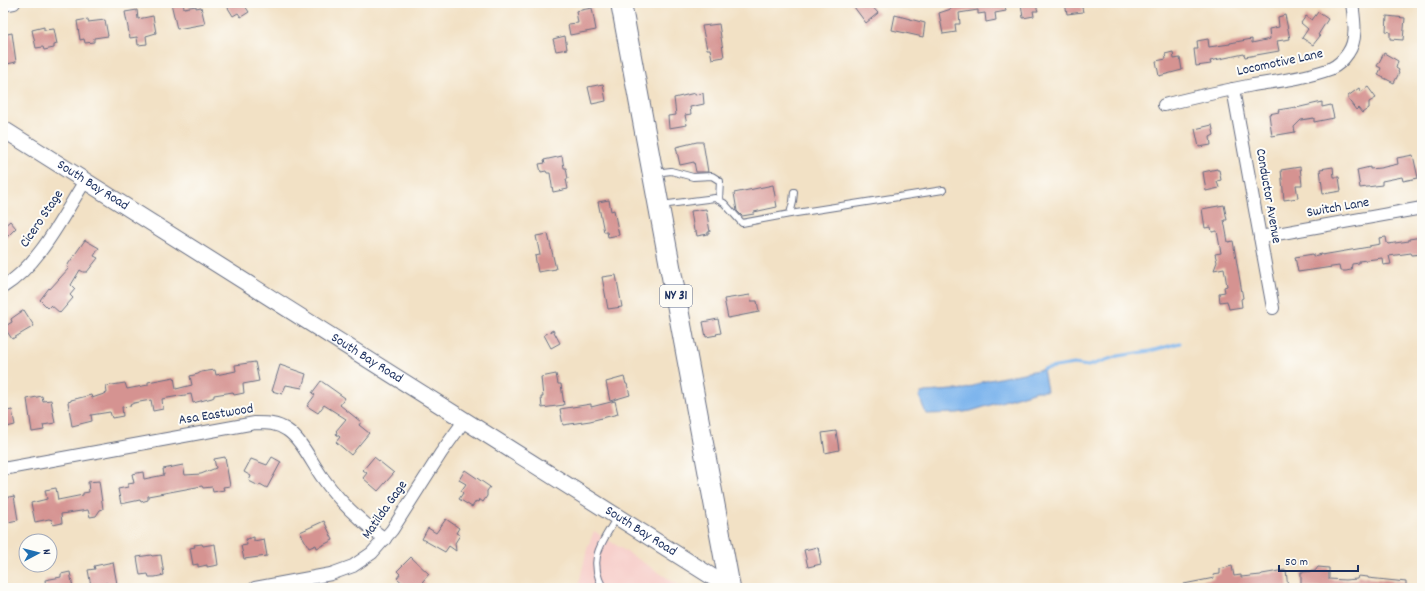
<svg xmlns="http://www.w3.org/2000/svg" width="1425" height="591" font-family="Dekko,sans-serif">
	<rect width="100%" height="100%" fill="#fdfcf7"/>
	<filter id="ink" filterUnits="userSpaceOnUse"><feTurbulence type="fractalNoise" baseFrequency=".025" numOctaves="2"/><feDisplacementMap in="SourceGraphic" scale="8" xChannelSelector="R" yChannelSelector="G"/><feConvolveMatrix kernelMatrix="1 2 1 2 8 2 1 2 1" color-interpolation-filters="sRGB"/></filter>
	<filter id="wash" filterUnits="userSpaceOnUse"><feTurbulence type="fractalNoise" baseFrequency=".012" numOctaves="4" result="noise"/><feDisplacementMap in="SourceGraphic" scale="16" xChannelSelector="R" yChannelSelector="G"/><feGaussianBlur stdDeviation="0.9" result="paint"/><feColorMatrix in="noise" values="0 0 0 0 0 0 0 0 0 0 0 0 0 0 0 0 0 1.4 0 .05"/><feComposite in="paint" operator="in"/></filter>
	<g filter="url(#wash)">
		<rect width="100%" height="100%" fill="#f2e1c5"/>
		<polygon fill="#f7d0cc" points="594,531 683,588 578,588 587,549"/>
		<polygon fill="#7eb5ed" stroke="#4c72a6" points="1043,369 1047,391 1036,391 971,411 957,413 926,414 919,396 921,393 926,392 966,389 985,381"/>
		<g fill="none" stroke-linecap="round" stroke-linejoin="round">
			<polyline stroke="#7eb5ed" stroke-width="3" points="1043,369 1074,364 1088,366 1118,356 1150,351 1180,343"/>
		</g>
		<g id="blocks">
			<g fill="#d59391">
				<polygon points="171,3 183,3 184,8 196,6 196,8 201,7 205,24 177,29"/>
				<polygon points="225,3 243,3 249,12 241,17 238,13 233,16"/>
				<polygon points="851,3 869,3 878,13 866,23"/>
				<polygon points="950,3 1004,3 1006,11 995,13 996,20 986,22 985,13 978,14 978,10 959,13 960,24 955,24 956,32 943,34 939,13 951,9"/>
				<polygon points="1021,3 1035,3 1038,11 1033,11 1034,16 1023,18"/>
				<polygon points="1065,3 1081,3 1083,12 1067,14"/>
				<polygon points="592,8 596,30 570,35 568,24 578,23 576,11"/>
				<polygon points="137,10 138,19 153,16 156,33 146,36 147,44 138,45 137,37 130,38 125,12"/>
				<polygon points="1318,12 1328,19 1318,35 1320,36 1313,45 1302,38 1308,29 1301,23 1306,16 1312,20"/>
				<polygon points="895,15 925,23 923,37 892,30"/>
				<polygon points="1285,15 1290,39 1277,41 1279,51 1245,57 1244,54 1210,61 1211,64 1196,66 1194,49 1198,49 1197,41 1208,39 1209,47 1230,44 1230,43 1252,39 1252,43 1270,39 1269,29 1279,27 1278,17"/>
				<polygon points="1387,16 1405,18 1403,40 1390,39 1390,32 1386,31"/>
				<polygon points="88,19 88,22 105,20 108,36 94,38 94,42 85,43 84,39 80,40 77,21"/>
				<polygon points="719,24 724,57 712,59 710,49 707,49 702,26"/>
				<polygon points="44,27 44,30 54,29 57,44 54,45 54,48 44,50 43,47 36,48 32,30"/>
				<polygon points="12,33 16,62 3,65 3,35"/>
				<polygon points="565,36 567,49 556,51 553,39"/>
				<polygon points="1173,52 1174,59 1180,58 1182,70 1159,76 1156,61 1166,59 1165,54"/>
				<polygon points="1384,53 1398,61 1396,68 1399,70 1398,72 1399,73 1394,83 1378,75 1381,68 1377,66"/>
				<polygon points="603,84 606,101 592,104 588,87"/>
				<polygon points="1368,87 1376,98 1369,102 1369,108 1362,113 1358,108 1356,110 1348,99 1348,96 1359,88 1361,92"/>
				<polygon points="695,93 695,95 703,93 704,104 690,107 691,114 685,115 687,125 669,128 668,116 676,115 674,98"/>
				<polygon points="1322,102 1322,107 1331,105 1334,118 1314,122 1314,118 1301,120 1294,127 1295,132 1272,136 1269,114 1279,112 1278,110 1296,107 1296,108"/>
				<polygon points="1212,125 1214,135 1210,137 1211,145 1199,147 1195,129"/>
				<polygon points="697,142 703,142 708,172 696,172 694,162 680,165 676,147"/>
				<polygon points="1413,155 1418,178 1403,181 1402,177 1382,181 1382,185 1360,188 1357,170 1370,167 1370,169 1380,168 1398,164 1397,158"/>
				<polygon points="562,156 564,168 566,168 568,179 566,179 568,189 553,192 550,173 547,173 546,171 541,172 539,164 545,163 544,160"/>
				<polygon points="1300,167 1302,185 1296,185 1298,198 1284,200 1281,170"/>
				<polygon points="1333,167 1334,177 1339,177 1341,191 1323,194 1320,169"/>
				<polygon points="1217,169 1217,170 1219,170 1221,180 1217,181 1219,188 1206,191 1203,172"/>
				<polygon points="773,185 777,207 754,212 754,214 742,216 737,211 734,193"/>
				<polygon points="609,200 611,211 614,210 619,235 608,237 607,232 604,232 598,202"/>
				<polygon points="1224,205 1227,220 1224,220 1228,242 1233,241 1243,298 1241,299 1242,307 1229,309 1227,301 1220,302 1219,293 1225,292 1224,287 1227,286 1224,268 1214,270 1217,262 1215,254 1221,253 1217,231 1212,232 1211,227 1205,228 1202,209"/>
				<polygon points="706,209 710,232 708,232 708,234 697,236 696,231 694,231 691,211"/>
				<polygon points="10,221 16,228 3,241 3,227"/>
				<polygon points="548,234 556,269 538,272 535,256 540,255 536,236"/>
				<polygon points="1386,237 1387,243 1388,244 1409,241 1409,239 1422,237 1422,254 1412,255 1411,253 1389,256 1391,264 1383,265 1382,258 1359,261 1359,263 1352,264 1351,270 1346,271 1340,271 1339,266 1298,272 1295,257 1313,254 1313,256 1322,254 1322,255 1369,247 1369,246 1380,244 1379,238"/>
				<polygon points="85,240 99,248 94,256 98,258 87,272 83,272 80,270 71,285 75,289 70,295 73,298 60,313 51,305 48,308 40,300 49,288 50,289 69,268 67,267 69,263"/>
				<polygon points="616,275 622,307 608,309 602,277"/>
				<polygon points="750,295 751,301 757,301 759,312 728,318 724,299"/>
				<polygon points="24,310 34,326 12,339 4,327 12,322 11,319 15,316"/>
				<polygon points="718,319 721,333 716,334 717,335 706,337 703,322"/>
				<polygon points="553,330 560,343 551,348 544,335"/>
				<polygon points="255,362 259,381 243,384 244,393 234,395 233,392 214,395 214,397 212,398 193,403 191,394 162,399 163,409 153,411 151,400 134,403 130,405 131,406 122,407 123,416 112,418 110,412 91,415 92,421 72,426 68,402 71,401 71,400 91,395 92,398 107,393 106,386 125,383 127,389 148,385 148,382 174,377 176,389 192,385 190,376 198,374 201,372 215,370 216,375 236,371 235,365"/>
				<polygon points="280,365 306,374 302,388 286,385 282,394 272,391"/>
				<polygon points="556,374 558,384 561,384 564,405 542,408 541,397 543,397 541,377"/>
				<polygon points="624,377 626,384 627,384 630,395 610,401 606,382"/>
				<polygon points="321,381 345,398 340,405 361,422 359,425 369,433 351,455 336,442 340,437 336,434 337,432 336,431 346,419 324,405 318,413 307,406 315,395 312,393"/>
				<polygon points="42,396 43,401 51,400 55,423 43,425 44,430 32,432 27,399"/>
				<polygon points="615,401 618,414 590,421 563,425 560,409 591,404 591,407"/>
				<polygon points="12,410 15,425 3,428 3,412"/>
				<polygon points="836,431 839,450 825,453 822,433"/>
				<polygon points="225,457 230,486 223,487 224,490 213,492 212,487 203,488 202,486 148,496 148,500 141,502 140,500 121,504 118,489 128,487 128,484 134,483 132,474 143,472 144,479 164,475 163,469 183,465 185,475 201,474 216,468 214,459"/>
				<polygon points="272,457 281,462 267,488 260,484 259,486 249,481 251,476 244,472 251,459 267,465"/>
				<polygon points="374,457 394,473 378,491 363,478 367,473 363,470"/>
				<polygon points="465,470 490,487 487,491 487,496 483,502 479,499 478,502 476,501 472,507 459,499 463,493 461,491 466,484 459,480"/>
				<polygon points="99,481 103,509 100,510 96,516 90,517 88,510 61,514 62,523 53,525 52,520 49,519 35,522 31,503 47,499 45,490 56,488 58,500 83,495 83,493 89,492 88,482"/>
				<polygon points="14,496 18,520 3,523 4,498"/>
				<polygon points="446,519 459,528 456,533 460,535 455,543 456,551 449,546 445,552 422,539 428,528 436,533"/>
				<polygon points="324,521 333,540 317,548 316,545 309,548 300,532"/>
				<polygon points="254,537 254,541 264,539 267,556 244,559 241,546 247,545 246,539"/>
				<polygon points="202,544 203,546 215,544 218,565 207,567 207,565 198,567 198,564 193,565 190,548 195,547 194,545"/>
				<polygon points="818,547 821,564 808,567 804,550"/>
				<polygon points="151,555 152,556 161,555 164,575 155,577 149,577 148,574 140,575 137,557"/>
				<polygon points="411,557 429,574 423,581 430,588 408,588 397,578 400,574 397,571"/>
				<polygon points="113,562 117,584 107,586 107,583 91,586 88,570 95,569 94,566"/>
				<polygon points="1232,566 1234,576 1241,575 1241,577 1261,575 1262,574 1286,570 1288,588 1184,588 1184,584 1214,578 1213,575 1220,574 1220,569"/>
				<polygon points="1318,567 1329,568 1329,579 1345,580 1357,579 1358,576 1368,577 1368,578 1406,582 1406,588 1301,587 1301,572 1315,571"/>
				<polygon points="70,572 73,588 46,588 45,580 61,577 61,574"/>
			</g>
		</g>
	</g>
	<g filter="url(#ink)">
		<use href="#blocks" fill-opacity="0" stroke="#666d82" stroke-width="1"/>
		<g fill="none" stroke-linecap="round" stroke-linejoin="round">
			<defs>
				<g id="service">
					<polyline points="655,173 671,171 693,177 712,176 720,181 719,200"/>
					<polyline points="661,205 715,198 724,203 742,223 790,214 793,202 794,192"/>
					<polyline points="790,214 943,190"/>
					<path d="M603,588c-16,-30 -1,-45 14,-71"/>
				</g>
				<g id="minor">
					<polyline points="3,5 14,3"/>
					<polyline points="1233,89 1273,308"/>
					<path d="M1164,105c29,-8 59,-14 89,-20 25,-4 53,-7 77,-16 7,-3 14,-10 18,-16 10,-14 6,-34 4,-50"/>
					<polyline points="1260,237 1422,208"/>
					<path d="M3,287c37,-23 59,-70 82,-106"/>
					<path d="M3,469l252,-46c12,0 22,0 32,7 14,9 25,33 35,47 17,24 39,45 63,62"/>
					<polyline points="255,588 331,574 353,566 372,553 392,530 441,453 464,421"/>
				</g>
				<g id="tertiary">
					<path id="s1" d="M3,129l727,459"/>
				</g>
				<polyline id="primary" points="621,3 730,588"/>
			</defs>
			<use href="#service" stroke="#666d82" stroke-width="8"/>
			<use href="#minor" stroke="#666d82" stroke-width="14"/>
			<use href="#tertiary" stroke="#666d82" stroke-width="18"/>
			<use href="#primary" stroke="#666d82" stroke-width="22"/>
			<use href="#service" stroke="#fff" stroke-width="6"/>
			<use href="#minor" stroke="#fff" stroke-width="12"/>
			<use href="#tertiary" stroke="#fff" stroke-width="16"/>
			<use href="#primary" stroke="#fff" stroke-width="20"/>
		</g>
	</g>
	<g text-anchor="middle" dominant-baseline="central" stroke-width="4" stroke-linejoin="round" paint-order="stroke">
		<rect fill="#fdfcf7" stroke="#5f6c8c" stroke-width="1" x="660" y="285" width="32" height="22" rx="3"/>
		<g font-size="13" font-weight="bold" fill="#1b2f5e">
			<text x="676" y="296">NY 31</text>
		</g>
		<g font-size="14" fill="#1b2f5e" stroke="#fdfcf7">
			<text transform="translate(1280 63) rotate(-12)">Locomotive Lane</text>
			<text stroke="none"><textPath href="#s1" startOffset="106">South Bay Road</textPath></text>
			<text transform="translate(1268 196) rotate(80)">Conductor Avenue</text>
			<text transform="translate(1338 208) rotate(-10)">Switch Lane</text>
			<text transform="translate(42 219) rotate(-56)">Cicero Stage</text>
			<text stroke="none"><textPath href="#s1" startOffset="430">South Bay Road</textPath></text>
			<text transform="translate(216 415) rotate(-9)">Asa Eastwood</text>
			<text transform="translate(385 510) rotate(-55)">Matilda Gage</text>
			<text stroke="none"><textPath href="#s1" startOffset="754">South Bay Road</textPath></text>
		</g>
	</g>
	<rect width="1425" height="591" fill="none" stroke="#fdfcf7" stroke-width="16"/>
	<g transform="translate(38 553) rotate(83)"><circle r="19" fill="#fdfcf7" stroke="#a3aaba"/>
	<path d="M0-3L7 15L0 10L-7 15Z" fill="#1f6fb2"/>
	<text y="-6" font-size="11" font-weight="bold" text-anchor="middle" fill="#1b2f5e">N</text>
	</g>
	<path d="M1279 565v6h79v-6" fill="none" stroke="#1b2f5e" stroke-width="2"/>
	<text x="1285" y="565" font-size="12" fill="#1b2f5e" stroke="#fdfcf7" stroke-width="3" paint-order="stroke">50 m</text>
</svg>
